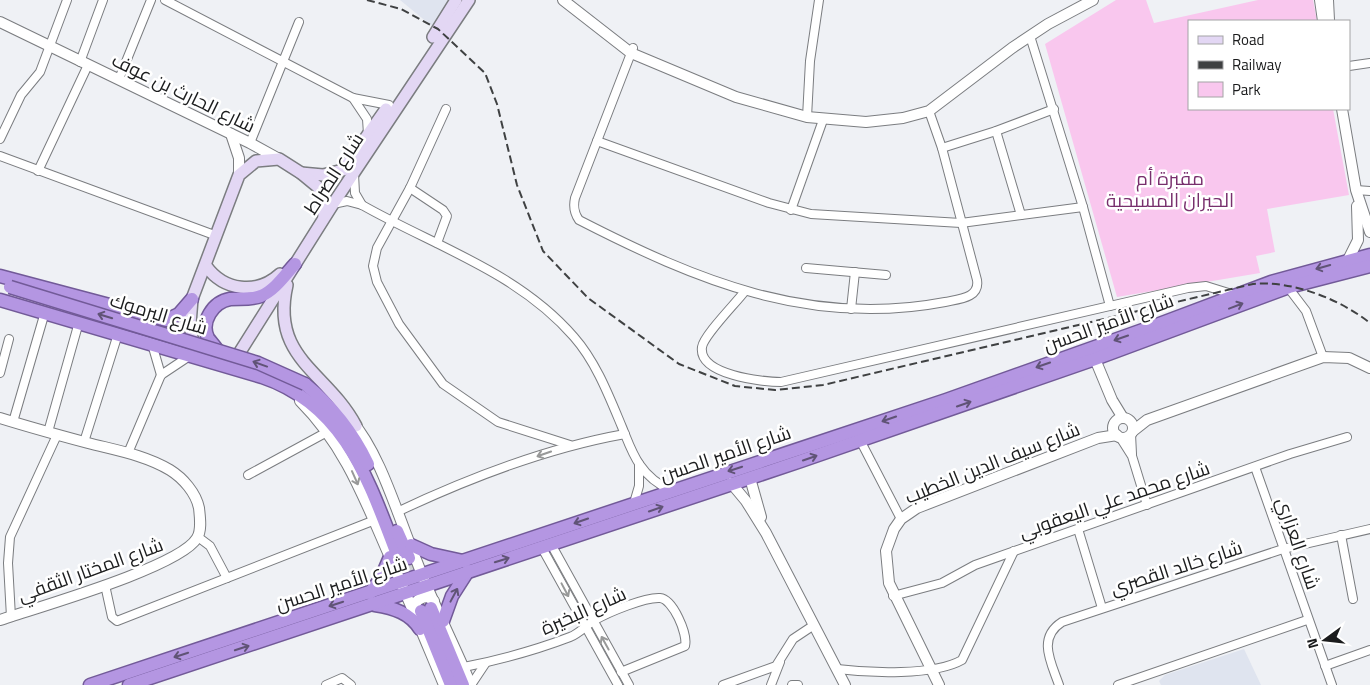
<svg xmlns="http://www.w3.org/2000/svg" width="1370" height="685" font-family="'Titillium Web',Cairo,sans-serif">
	<rect width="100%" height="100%" fill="#eff1f5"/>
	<g fill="#dfe4ef">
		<polygon points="400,0 449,0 433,27"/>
		<polygon points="1244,649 1261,685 1161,685 1159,681 1165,675"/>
	</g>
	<polygon fill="#f9c7ee" points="1116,0 1146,0 1154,23 1258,0 1313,0 1317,21 1189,21 1189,109 1333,109 1349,195 1267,209 1275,252 1256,256 1260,273 1117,297 1045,44"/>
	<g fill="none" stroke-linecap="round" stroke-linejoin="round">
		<polyline stroke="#cfd1d5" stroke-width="12" stroke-dasharray="12 6" stroke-linecap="butt" points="409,558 420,585"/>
		<defs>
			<g id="minor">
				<polyline points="165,0 353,98 389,105"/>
				<polyline points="1030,36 1083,207 1110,306"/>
				<path d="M633,48l-58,150c-2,9 -1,15 4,22 117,60 231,108 366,82 14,-3 35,-4 32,-22l-35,-132 -13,-37"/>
				<polyline points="80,62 103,0"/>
				<polyline points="1349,66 1370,63"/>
				<polyline points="119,79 151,0"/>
				<polyline points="353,98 367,119 368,134"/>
				<polyline points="446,109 410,188 377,248 373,266 377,282 399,324 443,384 498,422 570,445"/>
				<polyline points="807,117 810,61 819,0"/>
				<polyline points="996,131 1021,215"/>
				<polyline points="0,139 21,95 40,72 67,0"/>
				<polyline points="597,141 769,203 811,214 961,223 1083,207"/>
				<polyline points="250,143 299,22"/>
				<polyline points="942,148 996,131 1054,109"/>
				<polyline points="0,156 217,236"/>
				<polyline points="38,171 88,65"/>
				<polyline points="354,174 355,193 362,205"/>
				<polyline points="410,188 443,210 447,216 437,243"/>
				<polyline points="1356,190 1370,191"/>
				<path d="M333,204l14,-3 15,4c72,41 156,67 212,132 22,25 35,59 48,90 5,12 10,27 18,38 8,12 19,20 32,26"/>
				<polyline points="791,210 823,120"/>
				<polyline points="806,268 886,275"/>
				<polyline points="1287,286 1306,311 1323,357"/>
				<path d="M745,291c-9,12 -41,44 -43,56 -4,28 61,35 79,35l407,-94 18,-2 29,9"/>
				<polyline points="851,309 855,272"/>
				<polyline points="152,344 161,375"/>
				<polyline points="0,373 9,339"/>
				<polyline points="13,422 45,312"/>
				<polyline points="48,432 79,322"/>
				<polyline points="1131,434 1132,454"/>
				<polyline points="1120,437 1132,456 1147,505"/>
				<polyline points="860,440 901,519"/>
				<polyline points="84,442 118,334"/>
				<polyline points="128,453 161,375 191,355"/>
				<polyline points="1255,467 1332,685"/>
				<polyline points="248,475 327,432"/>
				<polyline points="634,503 639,486 639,464"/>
				<path d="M397,512c72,-34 149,-64 228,-78"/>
				<polyline points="1078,529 1102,608"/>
				<polyline points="1341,535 1353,599"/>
				<polyline points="198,537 210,546 227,578"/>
				<polyline points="551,544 629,685"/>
				<polyline points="542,548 618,685"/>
				<polyline points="105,585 112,617 117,621 375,520"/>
				<polyline points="893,596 942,583 975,565 1290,454 1347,437"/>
				<polyline points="11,617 8,563 10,537 57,435"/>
				<polyline points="1325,666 1370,650"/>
				<path d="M464,667c35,-7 72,-17 106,-30 10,-4 16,-12 25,-17 14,-8 50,-23 65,-22 13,1 28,36 25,48l-64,26"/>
				<path d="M837,669c32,4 97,7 125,-9l52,-109"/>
				<polyline points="326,685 342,678 351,685"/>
				<polyline points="471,685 485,664"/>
				<polyline points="723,685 776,666 793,639 814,625"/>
				<polyline points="771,685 780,662"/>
				<polyline points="792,685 798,685"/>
				<path d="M1059,685c-8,-23 -22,-47 3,-63l221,-73 87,-20"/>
				<polyline points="1118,685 1307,620"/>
			</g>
			<g id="tertiary">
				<polyline points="563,0 631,53 736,97 807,117 866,122 903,118 929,111 1012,48 1048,24 1093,0"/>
				<polyline points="1320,0 1323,21"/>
				<polyline points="1328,0 1329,20"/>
				<polyline points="0,22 250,143 279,159"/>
				<polyline points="1342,109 1356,190 1370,232"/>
				<polyline points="231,134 239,158 239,175"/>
				<polyline points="1348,260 1358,240 1357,206"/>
				<polyline points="1095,359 1112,400 1123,418"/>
				<path d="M300,401c45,45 64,97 89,154 19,43 37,87 55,130"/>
				<circle cx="1123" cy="428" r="10"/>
				<path d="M0,418c29,9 58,17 88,25 27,7 57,12 82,27 13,8 26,23 29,38 1,10 3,22 -2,30 -17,29 -159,69 -197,82"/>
				<path d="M351,420c30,34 48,100 66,142 16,42 37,82 54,123"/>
				<polyline points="1133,431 1147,420 1323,357 1349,358 1370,368"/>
				<polyline points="750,478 761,517"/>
				<polyline points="731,483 746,501 766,533 845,685"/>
				<path d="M413,609c2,-8 7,-12 15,-12l6,4"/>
				<polyline points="939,685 889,583 886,551 894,529 901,519 917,508 1098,438 1117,435"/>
			</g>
			<g id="secondary">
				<polyline points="433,37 456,0"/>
				<polyline points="301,173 323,175 343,170 386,109"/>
				<path d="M206,266c18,25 51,29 74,8"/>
				<path d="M287,285c-17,74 40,86 69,141"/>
				<polyline points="194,350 190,324 192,299 239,175 256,161 279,159 301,173 318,187 323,198 324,217"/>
				<polyline points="233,363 333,204 469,0"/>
			</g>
			<g id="trunk">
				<polyline points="0,276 166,320 179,314 192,299"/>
				<path d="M0,300l262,77c86,29 108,109 138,185"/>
				<path d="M218,351c-3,-5 -7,-9 -10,-13 -8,-16 5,-36 22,-39 10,-1 20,1 31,-3 14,-6 24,-21 34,-32"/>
				<path d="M305,384c27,22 48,49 63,80"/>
				<polyline points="397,531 409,558"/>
				<polyline points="411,545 431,554 463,561"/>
				<polyline points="370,593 381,578 390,557"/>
				<path d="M375,605c19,3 35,8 45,24"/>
				<polyline points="431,608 463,685"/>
				<polyline points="421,611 451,685"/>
				<polyline points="443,621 452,596 468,571"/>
				<polyline points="90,685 946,400 1154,326 1271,282 1370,255"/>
				<polyline points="129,685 801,461 1095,359 1289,287 1370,266"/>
			</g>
		</defs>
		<use href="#minor" stroke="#7b7d80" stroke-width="10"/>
		<use href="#tertiary" stroke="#7b7d80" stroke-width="12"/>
		<use href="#secondary" stroke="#7b7d80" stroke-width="14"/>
		<use href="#trunk" stroke="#725a98" stroke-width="15"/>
		<use href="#minor" stroke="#fff" stroke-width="8"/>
		<use href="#tertiary" stroke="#fff" stroke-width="10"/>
		<use href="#secondary" stroke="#e3d7f4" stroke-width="11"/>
		<use href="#trunk" stroke="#b496e2" stroke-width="12"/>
		<path stroke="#3f4142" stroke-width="2" stroke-dasharray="8 4" stroke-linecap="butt" d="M367,0l34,9 37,20 47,44 12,31 20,81 26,66 45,47 91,66 56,22 40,4 48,-5 430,-101c38,-4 87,15 117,39"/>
		<defs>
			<polyline id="trunk-bridge" points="10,287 258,363 305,384"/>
		</defs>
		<use href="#trunk-bridge" stroke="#725a98" stroke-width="15" stroke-linecap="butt"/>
		<use href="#trunk-bridge" stroke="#b496e2" stroke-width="12"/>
	</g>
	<defs><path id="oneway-shaft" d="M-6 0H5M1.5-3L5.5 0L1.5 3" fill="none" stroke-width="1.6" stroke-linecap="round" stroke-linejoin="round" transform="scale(1.25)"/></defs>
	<g stroke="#605376">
		<use href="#oneway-shaft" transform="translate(1323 267) rotate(164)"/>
		<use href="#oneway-shaft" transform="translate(1236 306) rotate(-21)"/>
		<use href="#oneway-shaft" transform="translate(105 316) rotate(-163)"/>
		<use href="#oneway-shaft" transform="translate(1121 338) rotate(161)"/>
		<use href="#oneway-shaft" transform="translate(260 364) rotate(-160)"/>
		<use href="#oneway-shaft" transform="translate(1043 365) rotate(161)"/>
		<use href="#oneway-shaft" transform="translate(964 404) rotate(-19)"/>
		<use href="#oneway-shaft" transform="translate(889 419) rotate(161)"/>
		<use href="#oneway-shaft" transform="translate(810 458) rotate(-19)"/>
		<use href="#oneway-shaft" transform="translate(735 469) rotate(162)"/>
		<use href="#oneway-shaft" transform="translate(656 509) rotate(-19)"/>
		<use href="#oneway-shaft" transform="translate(581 521) rotate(161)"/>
		<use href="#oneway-shaft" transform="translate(502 560) rotate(-17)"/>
		<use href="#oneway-shaft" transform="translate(454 595) rotate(-62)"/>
		<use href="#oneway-shaft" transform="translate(336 604) rotate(162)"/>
		<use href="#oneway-shaft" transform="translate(242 648) rotate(-18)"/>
		<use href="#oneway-shaft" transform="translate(181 655) rotate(162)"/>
	</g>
	<g stroke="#989999">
		<use href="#oneway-shaft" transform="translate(544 454) rotate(161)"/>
		<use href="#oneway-shaft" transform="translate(355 478) rotate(66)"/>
		<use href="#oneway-shaft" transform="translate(565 590) rotate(62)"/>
		<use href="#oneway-shaft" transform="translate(605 643) rotate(-119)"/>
	</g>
	<g text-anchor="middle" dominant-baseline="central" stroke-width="5" stroke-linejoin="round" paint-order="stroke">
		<g font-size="19" fill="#1b1c1d" stroke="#fff">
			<text transform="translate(184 92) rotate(26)">شارع الحارث بن عوف</text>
			<text transform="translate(333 173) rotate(-57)">شارع الصراط</text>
			<text transform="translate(159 313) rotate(17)">شارع اليرموك</text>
			<text transform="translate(1108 322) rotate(-20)">شارع الأمير الحسن</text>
			<text transform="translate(725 453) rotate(-19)">شارع الأمير الحسن</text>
			<text transform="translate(992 462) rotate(-22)">شارع سيف الدين الخطيب</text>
			<text transform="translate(1114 499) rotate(-19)">شارع محمد علي اليعقوبي</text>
			<text transform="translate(1299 543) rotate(71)">شارع العزاري</text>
			<text transform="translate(1176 567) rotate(-18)">شارع خالد القصري</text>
			<text transform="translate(90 569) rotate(-20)">شارع المختار الثقفي</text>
			<text transform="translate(341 583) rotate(-18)">شارع الأمير الحسن</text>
			<text transform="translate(583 610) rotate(-24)">شارع البخيرة</text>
		</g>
		<g font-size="19" fill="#782f6d" stroke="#fff">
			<text x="1170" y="177">مقبرة أم<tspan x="1170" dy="22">الحيران المسيحية</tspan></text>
		</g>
	</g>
	<rect x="1188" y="20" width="162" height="90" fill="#ffffff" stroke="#a4a4a5"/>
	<rect x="1198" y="36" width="25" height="8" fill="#e3d7f4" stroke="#a4a4a5"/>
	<text x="1232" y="45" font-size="15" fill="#1b1c1d">Road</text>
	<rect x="1198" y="61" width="25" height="8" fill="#3f4142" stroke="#a4a4a5"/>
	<text x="1232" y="70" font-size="15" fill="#1b1c1d">Railway</text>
	<rect x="1198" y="82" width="25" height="15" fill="#f9c7ee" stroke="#a4a4a5"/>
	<text x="1232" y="95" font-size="15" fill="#1b1c1d">Park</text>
	<g transform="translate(1325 640) rotate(255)" stroke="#ffffff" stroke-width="4" paint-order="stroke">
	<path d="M0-4L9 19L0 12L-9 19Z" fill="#1b1c1d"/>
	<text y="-8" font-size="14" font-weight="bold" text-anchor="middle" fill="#1b1c1d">N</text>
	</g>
</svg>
